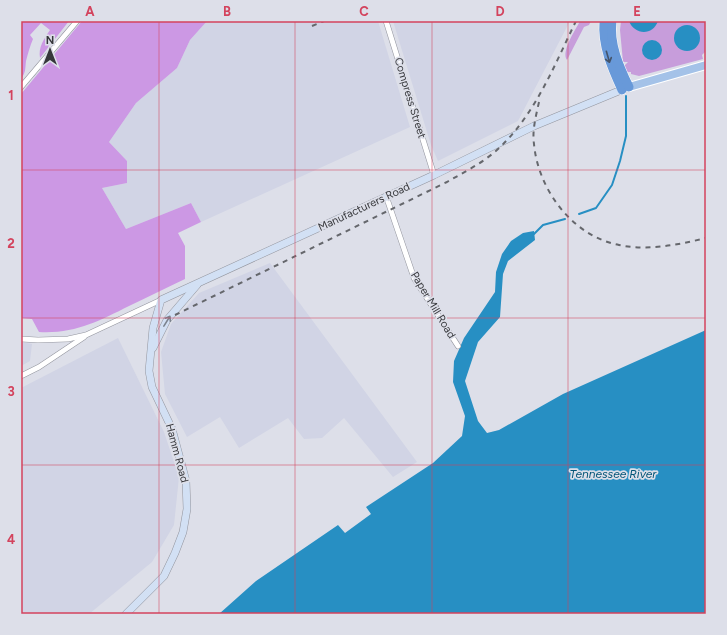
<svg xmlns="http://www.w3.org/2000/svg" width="727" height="635" font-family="Figtree,sans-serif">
	<rect width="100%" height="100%" fill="#dddfe9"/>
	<g fill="#d1d4e5">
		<polygon points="207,21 378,21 410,127 201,222 191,203 126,229 102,188 127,183 127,161 109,142 136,103 177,68 190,40"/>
		<polygon points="393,21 570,21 518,121 438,161 431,145"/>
		<polygon points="270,263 417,462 393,477 344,418 322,438 304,439 288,418 239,448 220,417 187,437 165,394 161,352 171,324 199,293"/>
		<polygon points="118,338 164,432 179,477 174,525 152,562 89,614 21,614 21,388"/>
		<polygon points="21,342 32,344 30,361 21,366"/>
	</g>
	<g fill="#c79ddb">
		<path d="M580,21h11l-2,4 -5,2 -17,33c-6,-9 8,-29 13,-39z"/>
		<polygon points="621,21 706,21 706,51 702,55 703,59 639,76 631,74 631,72 627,72 624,66 628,62 623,62 620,30"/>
	</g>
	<g fill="#cc98e4">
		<path d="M23,21h46l-29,37c-2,-11 4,-19 10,-28l-9,-7 -11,12 3,4c-3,7 -5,14 -7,22 -1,8 0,11 -5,18v-56z"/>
		<path d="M82,21h125l-17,19 -13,28 -41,35 -27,39 18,19v22l-25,5 24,41 65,-26 10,19 -23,11 7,13v33c-19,9 -37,18 -56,27 -30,15 -54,28 -90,26l-7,-13 -11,-1v-224z"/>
	</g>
	<g fill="#278fc3">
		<path d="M629,21h29c-5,15 -24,14 -29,0z"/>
		<circle cx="687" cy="38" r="13"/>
		<circle cx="652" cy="50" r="10"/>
		<polygon points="534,231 535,240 508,261 503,274 500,317 478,342 465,381 478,421 487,433 499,430 563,394 706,330 706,614 219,614 256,581 338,525 345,533 371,514 366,507 433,463 462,436 465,416 453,382 454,361 464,338 495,292 496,272 502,254 511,241 523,233"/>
	</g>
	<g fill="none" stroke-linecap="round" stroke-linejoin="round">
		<g stroke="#278fc3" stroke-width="2">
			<polyline points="579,214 596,208 612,185 620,161 626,136 626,96"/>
			<polyline points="534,234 543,225 565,219"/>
		</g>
		<defs>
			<g id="street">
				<polyline points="386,21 434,175"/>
				<polyline points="21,87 77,21"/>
				<polyline points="386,196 414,278 458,346"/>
				<polyline points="21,339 38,340 68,339 86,335 161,300"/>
				<polyline points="21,376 39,367 84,337"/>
			</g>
			<g id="secondary">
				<polyline points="153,348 167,320 197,285"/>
				<polyline points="126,614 164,576 175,553 183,532 187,509 186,481 172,429 152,387 149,371 153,328 161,300 434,175 534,126 626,88"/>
			</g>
			<polyline id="primary" points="629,87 706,65"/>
			<g id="highway">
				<path d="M604,21c-2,25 8,47 18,69"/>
				<path d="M612,21c-3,23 7,45 17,66"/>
			</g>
		</defs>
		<use href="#street" stroke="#93959e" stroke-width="6"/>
		<use href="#secondary" stroke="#93959e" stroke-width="8"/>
		<use href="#primary" stroke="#fff" stroke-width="10"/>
		<use href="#highway" stroke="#fff" stroke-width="10"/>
		<use href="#street" stroke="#fff" stroke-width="5"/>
		<use href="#secondary" stroke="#d2e0f4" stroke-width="7"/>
		<use href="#primary" stroke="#a4c2e8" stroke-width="8"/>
		<use href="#highway" stroke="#6899d9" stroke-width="9"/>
		<g stroke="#65676c" stroke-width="2" stroke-dasharray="5 5" stroke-linecap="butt">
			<polyline points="312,26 324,21"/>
			<path d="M539,102c-3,14 -7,28 -5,42 4,45 38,92 85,101 29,6 58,0 87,-7"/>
			<path d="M175,315l272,-133c17,-10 36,-19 51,-33 37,-34 56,-83 78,-128"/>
		</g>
	</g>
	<defs><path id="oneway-shaft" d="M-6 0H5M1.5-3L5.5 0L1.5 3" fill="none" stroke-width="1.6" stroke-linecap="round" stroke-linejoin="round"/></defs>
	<use stroke="#45546a" href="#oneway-shaft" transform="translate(608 57) rotate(74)"/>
	<use stroke="#7c838e" href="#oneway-shaft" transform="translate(167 321) rotate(-58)"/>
	<path fill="none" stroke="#d3435d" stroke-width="1" stroke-opacity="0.55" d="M159,21v593M295,21v593M432,21v593M568,21v593M21,170h685M21,318h685M21,465h685"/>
	<g text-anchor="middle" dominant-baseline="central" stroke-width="3.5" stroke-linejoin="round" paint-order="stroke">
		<g font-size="11" fill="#36373b" stroke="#dddfe9">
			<text transform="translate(410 98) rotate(73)">Compress Street</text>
			<text transform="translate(364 207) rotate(-25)">Manufacturers Road</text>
			<text transform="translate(433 305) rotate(59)">Paper Mill Road</text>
			<text transform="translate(177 453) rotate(75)">Hamm Road</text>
		</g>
		<g font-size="12" font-style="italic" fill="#025477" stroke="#dddfe9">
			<text x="613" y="474">Tennessee River</text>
		</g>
	</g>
	<rect width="727" height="635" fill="none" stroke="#dddfe9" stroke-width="44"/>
	<g transform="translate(50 50)" stroke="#dddfe9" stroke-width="3" paint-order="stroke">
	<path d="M0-3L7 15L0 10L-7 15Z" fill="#36373b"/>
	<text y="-6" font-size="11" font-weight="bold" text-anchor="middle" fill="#36373b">N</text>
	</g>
	<rect x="22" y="22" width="683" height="591" fill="none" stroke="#d3435d" stroke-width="1.5"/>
	<g font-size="13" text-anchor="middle" font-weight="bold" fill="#d3435d">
		<text x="90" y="16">A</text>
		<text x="227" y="16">B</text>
		<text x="364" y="16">C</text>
		<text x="500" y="16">D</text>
		<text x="637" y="16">E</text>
		<text x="11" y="100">1</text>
		<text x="11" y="248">2</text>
		<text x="11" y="396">3</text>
		<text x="11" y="544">4</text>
	</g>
</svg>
